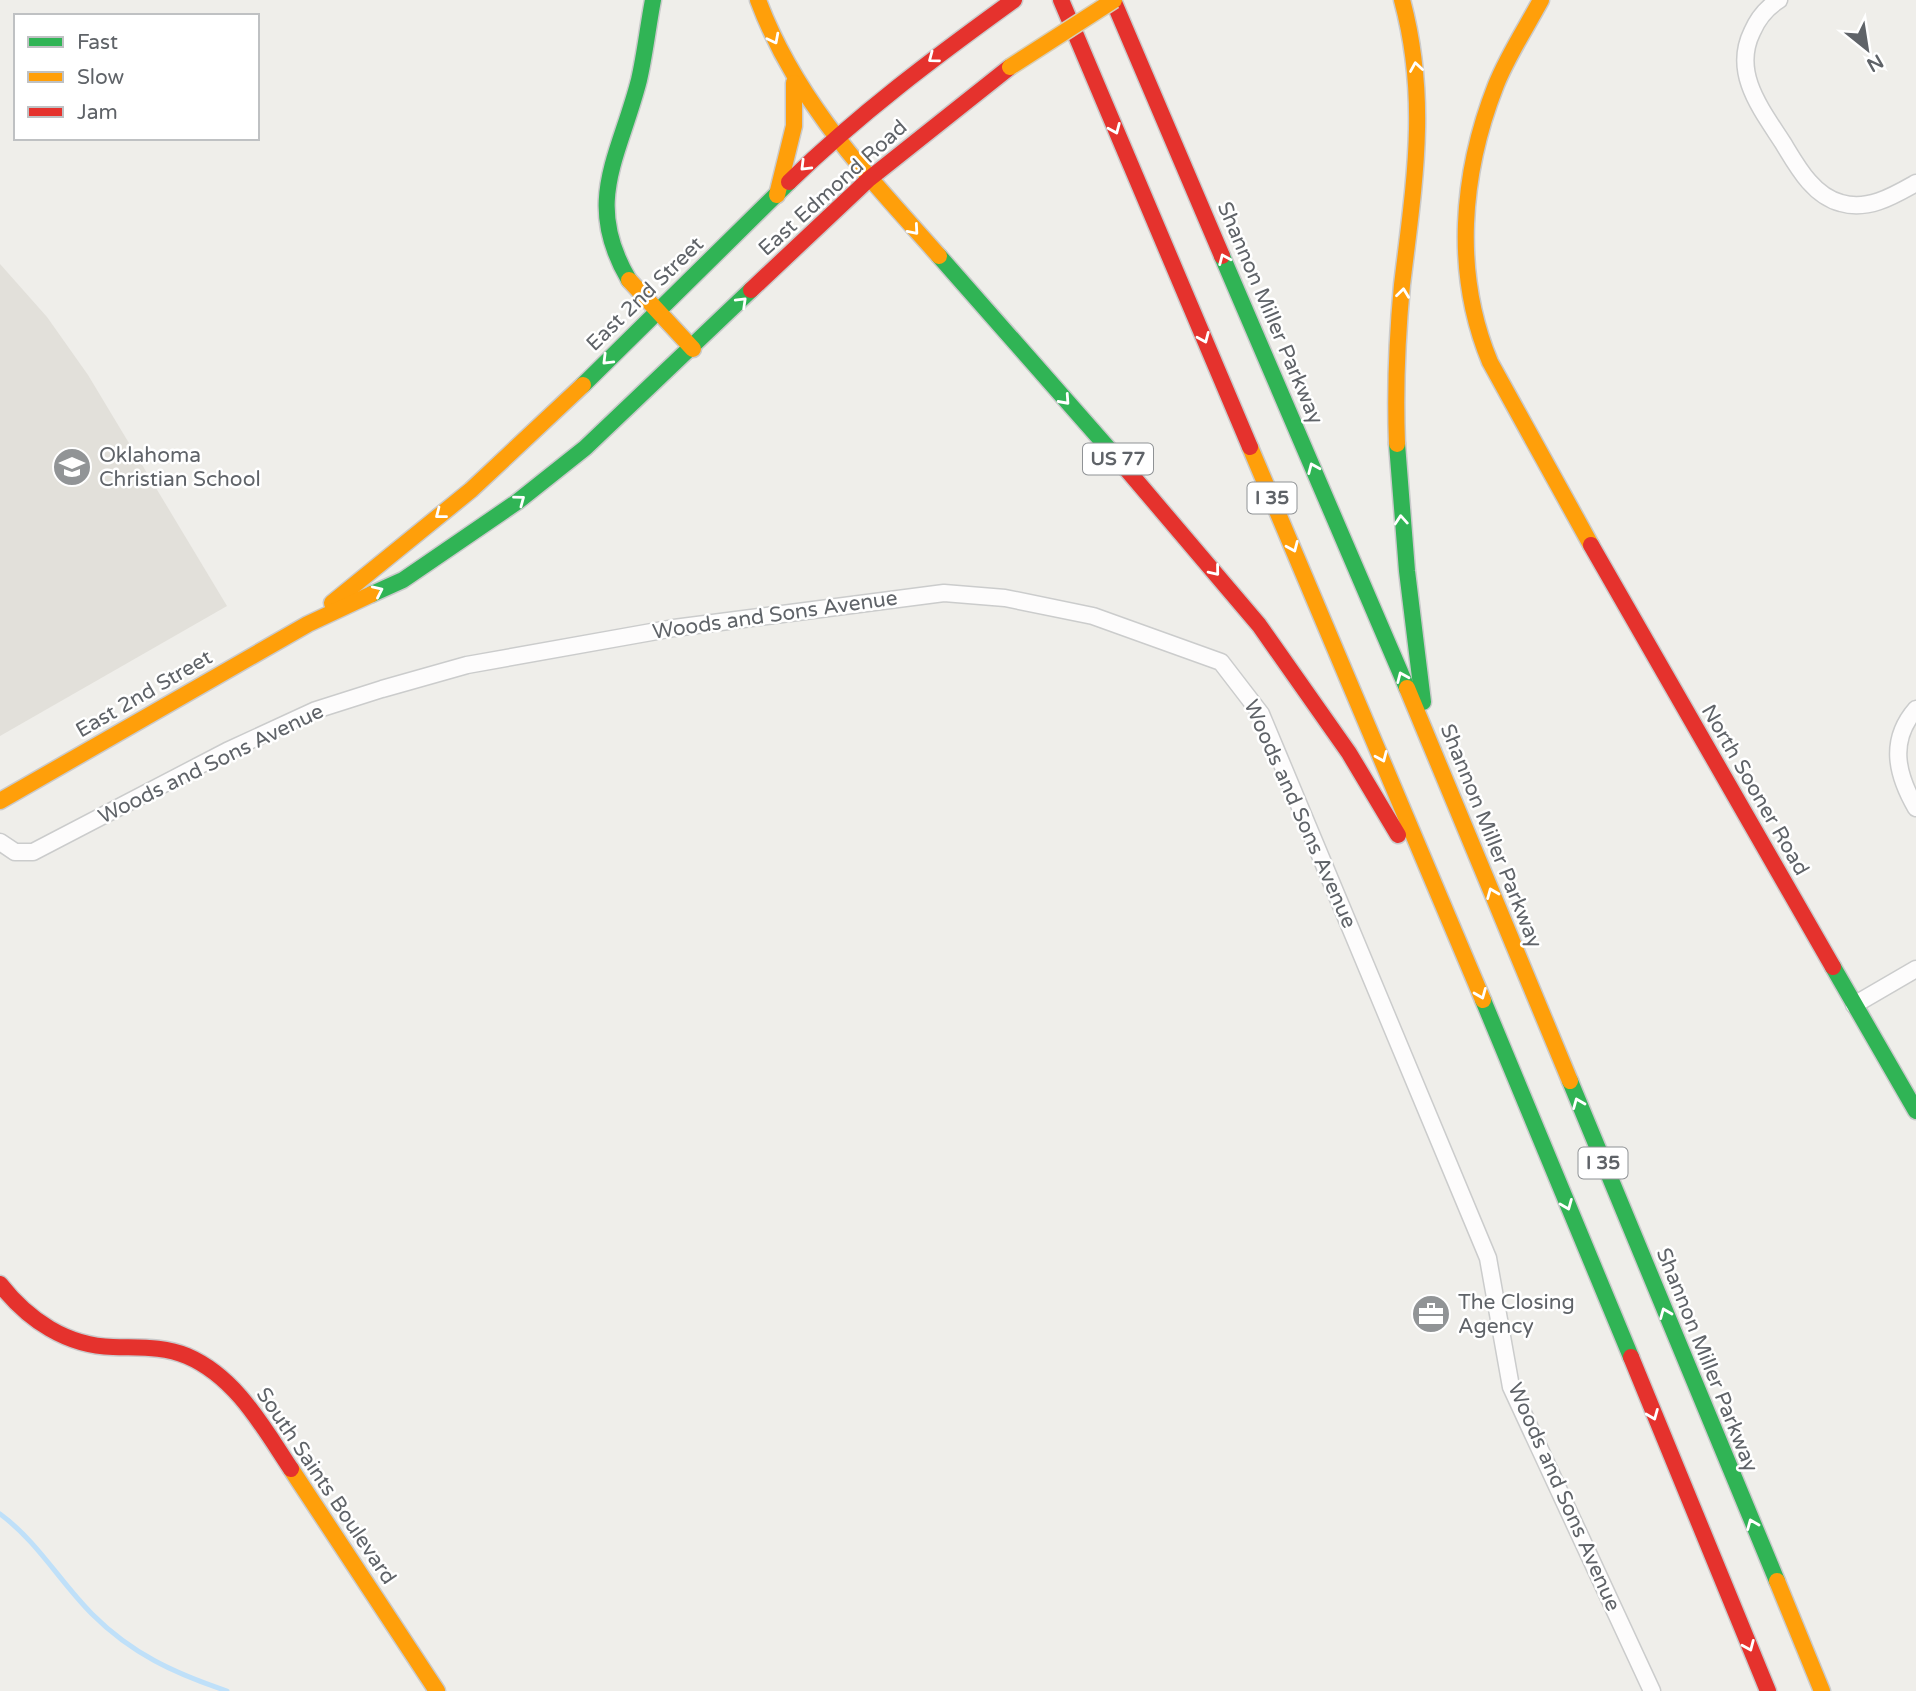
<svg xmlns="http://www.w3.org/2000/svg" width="1916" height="1691" font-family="'Varela Round',sans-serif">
	<rect width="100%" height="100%" fill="#efeeea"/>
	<polygon fill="#e2e0da" points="0,264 47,317 88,375 227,606 0,736"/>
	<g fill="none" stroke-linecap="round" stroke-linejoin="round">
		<path stroke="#bfe0f9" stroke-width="5" d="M0,1514c37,27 60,68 92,100 40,40 82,59 135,77"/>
		<defs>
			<g id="street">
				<path d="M1779,0c-13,8 -21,18 -27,32 -20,41 9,77 31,111 14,23 30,53 58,60 27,8 52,-7 75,-20"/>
				<path d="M1916,709c-28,32 -19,66 0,99"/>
				<polyline points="0,842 15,852 33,852 227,751 316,710 382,689 467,665 674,628 944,593 1005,598 1093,616 1221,662 1261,714 1279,757 1488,1258 1511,1387 1652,1691"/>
				<polyline points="1854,1005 1916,969"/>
			</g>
			<g id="fast">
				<polyline points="939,256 1123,465"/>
				<polyline points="1222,256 1407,688"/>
				<path d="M629,280c-46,-78 -10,-122 10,-200 6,-26 9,-54 14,-80"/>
				<polyline points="583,385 789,182"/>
				<polyline points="1397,444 1407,571 1423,702"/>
				<polyline points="372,594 403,580 517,502 585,448 751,290"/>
				<polyline points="1833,967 1916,1111"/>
				<polyline points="1483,1000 1631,1357"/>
				<polyline points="1570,1081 1777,1581"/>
			</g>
			<g id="slow">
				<path d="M758,0c38,102 110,176 181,256"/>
				<path d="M1541,0c-15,28 -33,55 -45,85 -35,89 -43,188 -6,277l101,183"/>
				<polyline points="777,195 794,126 794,83"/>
				<polyline points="629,280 693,349"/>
				<path d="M1397,444c-2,-53 0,-106 5,-159 12,-100 27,-186 0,-285"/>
				<polyline points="1250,447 1483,1000"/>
				<polyline points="332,603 471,490 583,385"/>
				<polyline points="1407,688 1570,1081"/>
				<polyline points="0,801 308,624 372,594"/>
				<polyline points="291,1469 437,1691"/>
				<polyline points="1777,1581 1822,1691"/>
			</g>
			<g id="jam">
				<polyline points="1061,0 1250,447"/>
				<polyline points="1113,0 1222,256"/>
				<path d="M789,182c70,-68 146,-125 225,-182"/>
				<polyline points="751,290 869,179 1010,67"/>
				<polyline points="1123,465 1259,625 1349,753 1398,835"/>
				<polyline points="1591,545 1833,967"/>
				<path d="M0,1284c28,36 67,62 113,63 26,1 50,-1 74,9 49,21 76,71 104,113"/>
				<polyline points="1631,1357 1768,1691"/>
			</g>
		</defs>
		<use href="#street" stroke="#cbcccc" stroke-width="19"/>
		<use href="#fast" stroke="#cacacb" stroke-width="19"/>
		<use href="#slow" stroke="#cacacb" stroke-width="19"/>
		<use href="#jam" stroke="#cacacb" stroke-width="19"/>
		<use href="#street" stroke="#fdfcfc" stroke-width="16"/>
		<use href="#fast" stroke="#30b455" stroke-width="16"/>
		<use href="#slow" stroke="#ff9f0a" stroke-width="16"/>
		<use href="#jam" stroke="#e5322d" stroke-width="16"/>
		<defs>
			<polyline id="slow-bridge" points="1010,67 1114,0"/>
		</defs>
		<use href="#slow-bridge" stroke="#d7ceb8" stroke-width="19" stroke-linecap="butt"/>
		<use href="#slow-bridge" stroke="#ff9f0a" stroke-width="16"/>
	</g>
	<defs><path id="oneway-chevron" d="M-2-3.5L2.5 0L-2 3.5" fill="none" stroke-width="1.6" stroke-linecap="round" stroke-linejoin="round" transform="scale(1.75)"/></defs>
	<g stroke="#fff">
		<use href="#oneway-chevron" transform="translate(774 39) rotate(63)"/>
		<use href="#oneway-chevron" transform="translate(933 58) rotate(143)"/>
		<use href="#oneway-chevron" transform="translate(1416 67) rotate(-99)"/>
		<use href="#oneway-chevron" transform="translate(1115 129) rotate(67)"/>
		<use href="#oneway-chevron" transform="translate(805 166) rotate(135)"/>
		<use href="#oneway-chevron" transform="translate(914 230) rotate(49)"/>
		<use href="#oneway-chevron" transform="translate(1224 259) rotate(-113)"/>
		<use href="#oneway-chevron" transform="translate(1403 293) rotate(-83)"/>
		<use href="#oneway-chevron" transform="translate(742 302) rotate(-44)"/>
		<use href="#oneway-chevron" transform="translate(1204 338) rotate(67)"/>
		<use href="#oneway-chevron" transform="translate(607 360) rotate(135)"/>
		<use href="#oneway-chevron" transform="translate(1065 400) rotate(48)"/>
		<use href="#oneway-chevron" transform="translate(1313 468) rotate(-113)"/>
		<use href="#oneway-chevron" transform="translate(520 500) rotate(-37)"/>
		<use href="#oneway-chevron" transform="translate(440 514) rotate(142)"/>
		<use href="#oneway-chevron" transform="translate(1401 520) rotate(-94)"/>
		<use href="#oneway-chevron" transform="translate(1293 547) rotate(67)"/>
		<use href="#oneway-chevron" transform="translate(1215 571) rotate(51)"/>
		<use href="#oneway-chevron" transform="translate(378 591) rotate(-25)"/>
		<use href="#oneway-chevron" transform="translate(1402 677) rotate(-113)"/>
		<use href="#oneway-chevron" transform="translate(1382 757) rotate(67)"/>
		<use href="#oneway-chevron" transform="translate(1492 893) rotate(-112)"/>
		<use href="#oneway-chevron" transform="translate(1481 994) rotate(68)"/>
		<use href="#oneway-chevron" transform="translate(1578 1103) rotate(-112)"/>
		<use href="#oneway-chevron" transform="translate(1567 1205) rotate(68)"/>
		<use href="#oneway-chevron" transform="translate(1665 1313) rotate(-112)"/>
		<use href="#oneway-chevron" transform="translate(1653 1415) rotate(68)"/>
		<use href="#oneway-chevron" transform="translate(1752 1524) rotate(-112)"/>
		<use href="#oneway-chevron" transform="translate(1749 1646) rotate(67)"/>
	</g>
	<defs>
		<symbol id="school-disc" viewBox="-11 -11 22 22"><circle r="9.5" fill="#919496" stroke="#fff"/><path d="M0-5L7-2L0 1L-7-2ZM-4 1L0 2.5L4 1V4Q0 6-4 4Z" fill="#fff"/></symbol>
		<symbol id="office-disc" viewBox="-11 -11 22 22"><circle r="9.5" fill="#919496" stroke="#fff"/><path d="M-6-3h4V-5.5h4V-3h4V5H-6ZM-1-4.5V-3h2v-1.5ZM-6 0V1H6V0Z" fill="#fff"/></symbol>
	</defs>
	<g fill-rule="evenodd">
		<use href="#school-disc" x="50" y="445" width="44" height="44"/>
		<use href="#office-disc" x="1409" y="1292" width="44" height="44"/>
	</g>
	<g text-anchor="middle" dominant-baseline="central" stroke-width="5" stroke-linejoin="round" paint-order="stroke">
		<g fill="#fff" stroke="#8f9295" stroke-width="2">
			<rect x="1083" y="443.5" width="70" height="31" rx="5"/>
			<rect x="1247.5" y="482.5" width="49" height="31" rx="5"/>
			<rect x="1578.5" y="1147.5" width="49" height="31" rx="5"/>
		</g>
		<g font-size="19" font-weight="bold" fill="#5f6368">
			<text x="1118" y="459">US 77</text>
			<text x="1272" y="498">I 35</text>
			<text x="1603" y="1163">I 35</text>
		</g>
		<g font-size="21" fill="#5f6368" stroke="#fff">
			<text transform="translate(833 188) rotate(-42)">East Edmond Road</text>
			<text transform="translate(645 294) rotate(-44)">East 2nd Street</text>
			<text transform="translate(1270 313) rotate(67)">Shannon Miller Parkway</text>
			<text transform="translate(775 615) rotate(-8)">Woods and Sons Avenue</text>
			<text transform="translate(144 694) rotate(-30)">East 2nd Street</text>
			<text transform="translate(211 764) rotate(-26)">Woods and Sons Avenue</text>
			<text transform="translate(1755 790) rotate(60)">North Sooner Road</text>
			<text transform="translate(1300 814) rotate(66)">Woods and Sons Avenue</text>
			<text transform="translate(1491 836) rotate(68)">Shannon Miller Parkway</text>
			<text transform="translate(1707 1360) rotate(68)">Shannon Miller Parkway</text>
			<text transform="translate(326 1486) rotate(56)">South Saints Boulevard</text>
			<text transform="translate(1564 1497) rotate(66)">Woods and Sons Avenue</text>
		</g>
		<g font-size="21" fill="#5f6368" stroke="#fff" text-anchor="start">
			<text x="99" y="455">Oklahoma<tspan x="99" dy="24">Christian School</tspan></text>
			<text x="1458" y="1302">The Closing<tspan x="1458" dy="24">Agency</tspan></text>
		</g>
	</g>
	<rect x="14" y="14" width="245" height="126" fill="#ffffff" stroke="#bfc1c3" stroke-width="2"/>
	<rect x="28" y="37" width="35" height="10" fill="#30b455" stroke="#bfc1c3" stroke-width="2"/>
	<text x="77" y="49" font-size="21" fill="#5f6368">Fast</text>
	<rect x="28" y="72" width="35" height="10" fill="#ff9f0a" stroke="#bfc1c3" stroke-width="2"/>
	<text x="77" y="84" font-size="21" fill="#5f6368">Slow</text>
	<rect x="28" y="107" width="35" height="10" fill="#e5322d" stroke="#bfc1c3" stroke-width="2"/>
	<text x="77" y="119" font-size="21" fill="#5f6368">Jam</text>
	<g transform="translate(1867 49) rotate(150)" stroke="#ffffff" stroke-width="5" paint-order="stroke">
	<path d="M0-5L12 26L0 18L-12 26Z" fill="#5f6368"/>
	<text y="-10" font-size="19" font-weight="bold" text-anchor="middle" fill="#5f6368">N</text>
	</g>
</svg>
